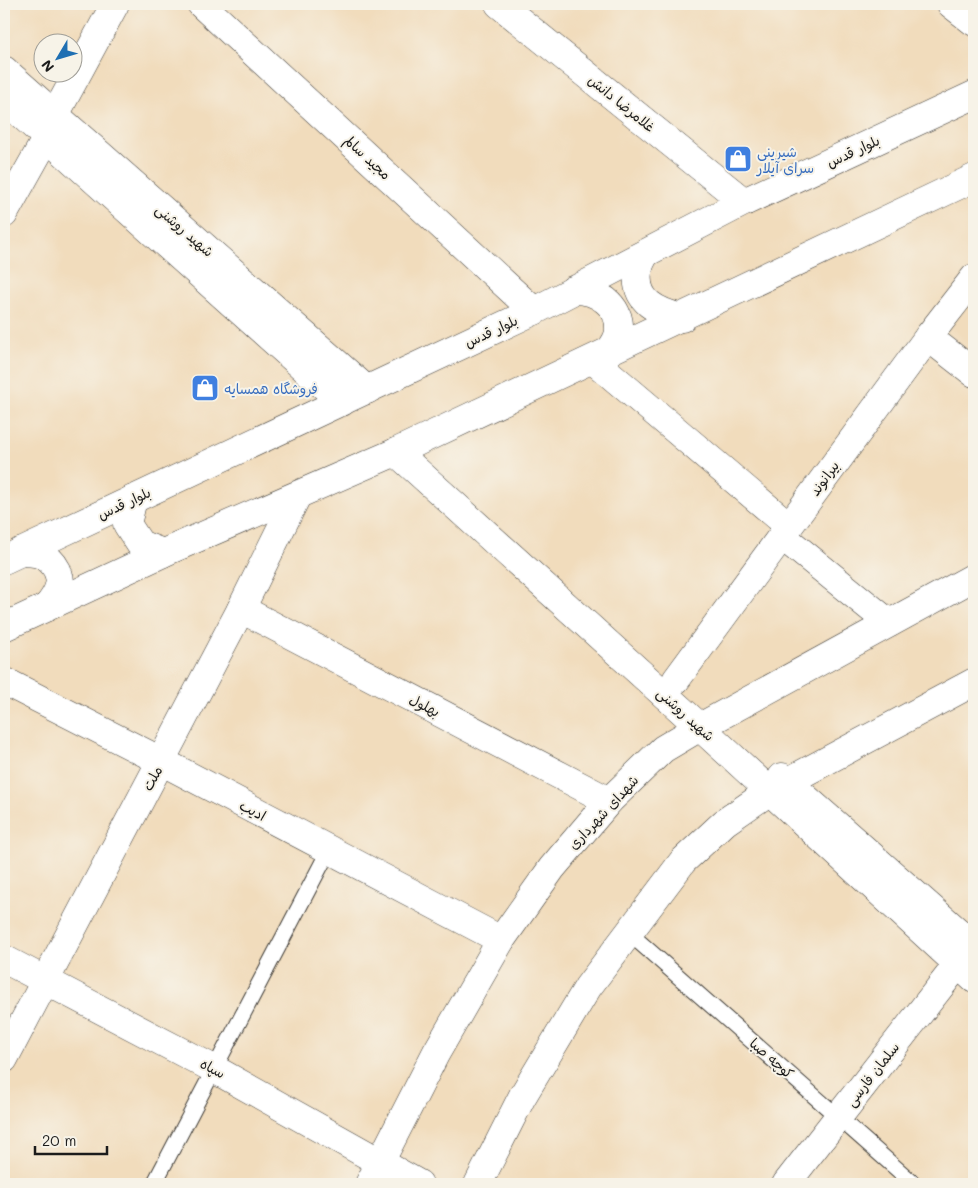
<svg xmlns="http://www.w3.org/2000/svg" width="978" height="1188" font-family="Mali,'Playpen Sans Arabic',sans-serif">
	<rect width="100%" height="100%" fill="#f7f3e8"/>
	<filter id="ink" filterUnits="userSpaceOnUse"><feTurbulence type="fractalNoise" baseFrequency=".02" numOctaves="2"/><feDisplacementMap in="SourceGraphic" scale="10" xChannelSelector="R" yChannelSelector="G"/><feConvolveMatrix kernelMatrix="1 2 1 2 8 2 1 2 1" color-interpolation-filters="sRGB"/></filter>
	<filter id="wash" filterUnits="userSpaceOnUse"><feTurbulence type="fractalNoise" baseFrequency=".0096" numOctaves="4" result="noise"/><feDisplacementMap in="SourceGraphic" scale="20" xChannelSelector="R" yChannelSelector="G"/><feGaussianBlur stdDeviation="1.12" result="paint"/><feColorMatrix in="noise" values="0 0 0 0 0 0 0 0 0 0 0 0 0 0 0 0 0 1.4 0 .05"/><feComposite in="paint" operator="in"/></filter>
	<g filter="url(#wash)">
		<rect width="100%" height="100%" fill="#f1dcbc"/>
	</g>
	<g filter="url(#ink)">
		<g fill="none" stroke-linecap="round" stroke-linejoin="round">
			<defs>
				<g id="service">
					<polyline points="629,933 914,1184"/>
					<polyline points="154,1184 329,850"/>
				</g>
				<g id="minor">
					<polyline points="201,4 534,311"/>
					<polyline points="499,4 744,202"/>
					<polyline points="951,4 974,22"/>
					<polyline points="55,115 115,4"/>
					<polyline points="4,214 47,137"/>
					<polyline points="928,337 974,373"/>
					<polyline points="593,360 789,526"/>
					<polyline points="782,536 889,623"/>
					<polyline points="241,609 609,801"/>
					<polyline points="676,680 928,337 974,278"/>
					<polyline points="4,681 161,761 501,940"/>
					<polyline points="4,959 214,1069 419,1184"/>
					<polyline points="4,1059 241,609 297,496"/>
					<polyline points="369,1184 436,1053 501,940 552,868 609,801 663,749 700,727 974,577"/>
					<polyline points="478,1184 522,1097 588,987 683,861 725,822 770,791 974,682"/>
					<polyline points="786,1184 958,964"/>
				</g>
				<g id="secondary">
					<polyline points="4,70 367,390"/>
					<polyline points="4,99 342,402"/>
					<path d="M645,254c-3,5 -6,12 -7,18 -4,30 20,40 44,46"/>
					<path d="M573,290c23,-1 48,15 46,40 0,8 -6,16 -10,22"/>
					<polyline points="396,452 700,727 974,979"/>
					<polyline points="133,499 127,524 140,544 163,553"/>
					<path d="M20,552c16,0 29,2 37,18 2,5 4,10 2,16 -2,8 -7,15 -12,21"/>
					<polyline points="4,560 534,311 744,202 974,95"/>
					<polyline points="4,627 163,553 396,452 974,178"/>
					<polyline points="782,777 974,946"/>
				</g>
			</defs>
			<use href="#service" stroke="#3c3934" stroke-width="17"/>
			<use href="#minor" stroke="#3c3934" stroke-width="29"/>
			<use href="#secondary" stroke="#3c3934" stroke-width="29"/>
			<use href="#service" stroke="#fff" stroke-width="15"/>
			<use href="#minor" stroke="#fff" stroke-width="28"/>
			<use href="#secondary" stroke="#fff" stroke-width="28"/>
		</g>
	</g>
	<defs>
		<symbol id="shop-square" viewBox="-11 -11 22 22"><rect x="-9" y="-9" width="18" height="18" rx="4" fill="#3f7fe0" stroke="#f7f3e8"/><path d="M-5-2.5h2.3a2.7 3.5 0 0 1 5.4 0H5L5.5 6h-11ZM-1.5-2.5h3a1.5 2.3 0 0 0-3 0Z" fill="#fff"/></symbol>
	</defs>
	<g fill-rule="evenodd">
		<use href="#shop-square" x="722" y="143" width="32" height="32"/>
		<use href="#shop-square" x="189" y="372" width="32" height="32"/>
	</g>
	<g text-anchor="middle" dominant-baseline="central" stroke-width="4" stroke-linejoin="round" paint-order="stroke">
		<g font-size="14" fill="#1c1c1c" stroke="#f7f3e8">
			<text transform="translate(622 103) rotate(39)">غلامرضا دانش</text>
			<text transform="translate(853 151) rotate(-25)">بلوار قدس</text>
			<text transform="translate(368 157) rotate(43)">مجید سالم</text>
			<text transform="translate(185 230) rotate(41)">شهید روشنی</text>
			<text transform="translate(491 331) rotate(-25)">بلوار قدس</text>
			<text transform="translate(824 478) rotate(-54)">بیرانوند</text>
			<text transform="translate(124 503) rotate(-25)">بلوار قدس</text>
			<text transform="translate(425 705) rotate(28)">بهلول</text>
			<text transform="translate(686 714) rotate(42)">شهید روشنی</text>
			<text transform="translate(152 778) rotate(-62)">ملت</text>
			<text transform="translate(253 810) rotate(28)">ادیب</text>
			<text transform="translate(603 812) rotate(-47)">شهدای شهرداری</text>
			<text transform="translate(772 1058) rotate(41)">کوچه صبا</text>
			<text transform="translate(213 1068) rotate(28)">سپاه</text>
			<text transform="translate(872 1074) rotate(-52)">سلمان فارسی</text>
		</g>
		<g font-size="14" fill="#366cbe" stroke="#f7f3e8" text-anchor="start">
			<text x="757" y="151">شیرینی<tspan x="757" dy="16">سرای آیلار</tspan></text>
			<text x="224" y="388">فروشگاه همسایه</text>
		</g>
	</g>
	<rect width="978" height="1188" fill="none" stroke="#f7f3e8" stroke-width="20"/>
	<g transform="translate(58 58) rotate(232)"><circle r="24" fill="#f7f3e8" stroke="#9f9d96"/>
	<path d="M0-4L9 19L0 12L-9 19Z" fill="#1f6fb2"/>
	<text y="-8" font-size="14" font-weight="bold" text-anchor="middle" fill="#1c1c1c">N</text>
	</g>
	<path d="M35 1146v8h72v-8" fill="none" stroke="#1c1c1c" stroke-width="2.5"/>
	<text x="42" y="1146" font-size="15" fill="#1c1c1c" stroke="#f7f3e8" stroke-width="4" paint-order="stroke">20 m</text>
</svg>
